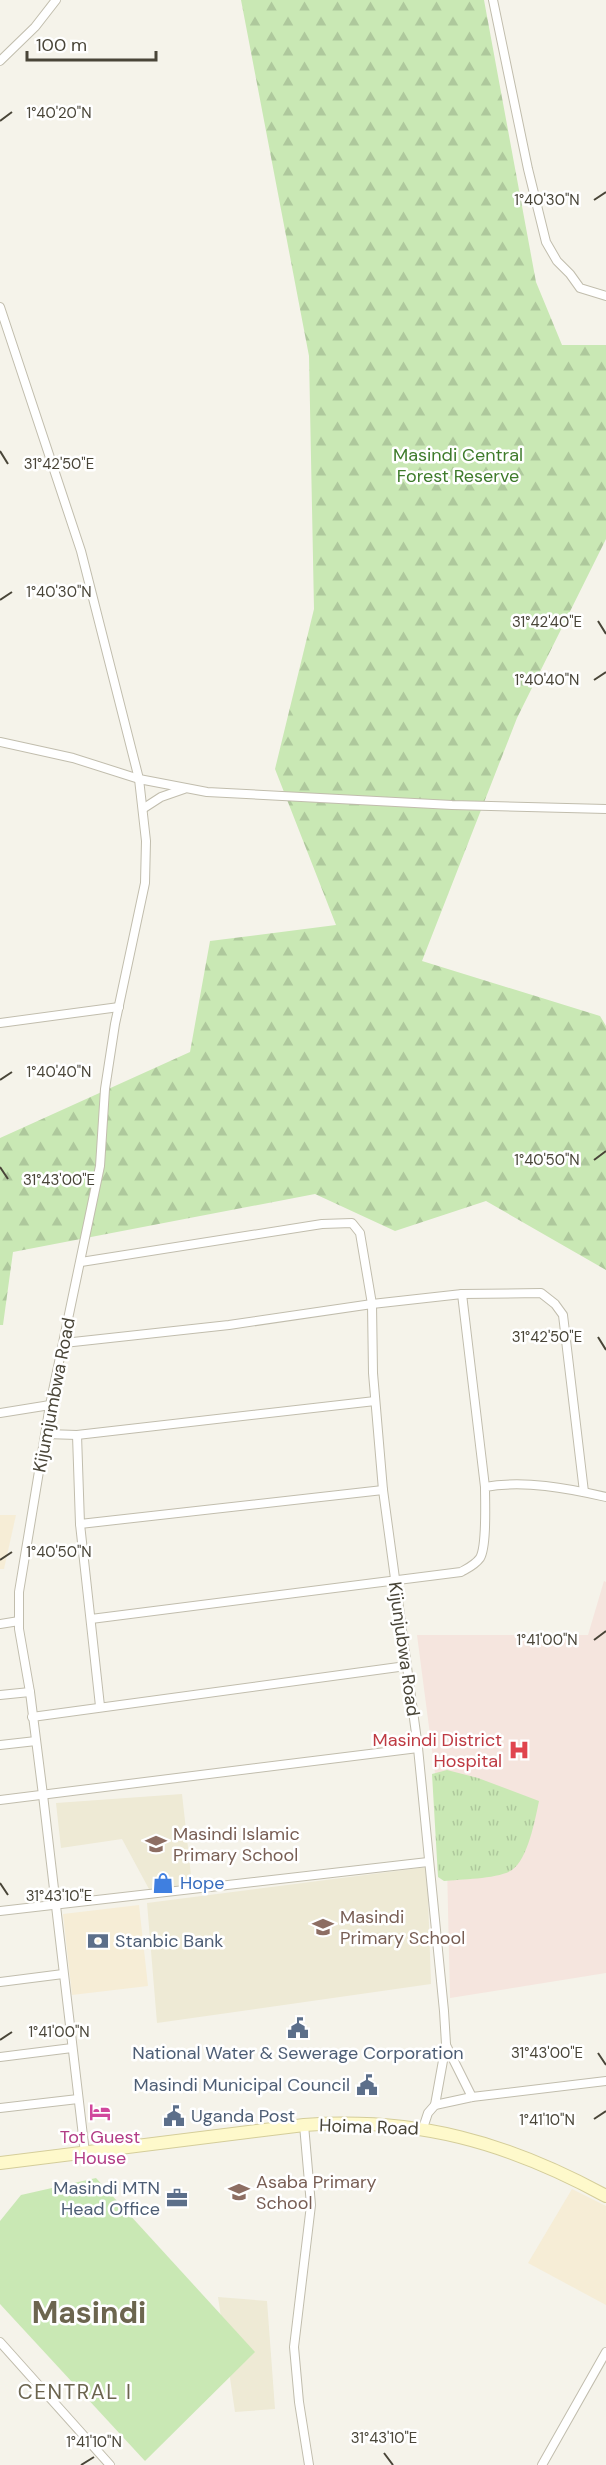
<svg xmlns="http://www.w3.org/2000/svg" width="606" height="2465" font-family="'DM Sans',sans-serif">
	<defs>
		<pattern id="grass-tufts" width="24" height="20" patternUnits="userSpaceOnUse" patternTransform="scale(1.5)"><rect width="24" height="20" fill="#c9e8b4"/><path d="M3 7l-1-3M5 7V3M7 7l1-3M15 17l-1-3M17 17v-4M19 17l1-3" fill="none" stroke="#aec89c"/></pattern>
		<pattern id="forest-firs" width="22" height="20" patternUnits="userSpaceOnUse" patternTransform="scale(1.5)"><rect width="22" height="20" fill="#c9e8b4"/><path d="M5 1l3.5 6h-7zM16 11l3.5 6h-7z" fill="#aec89c"/></pattern>
	</defs>
	<rect width="100%" height="100%" fill="#f5f3ea"/>
	<g fill="#f6edd6">
		<polygon points="0,1515 16,1515 4,1569 0,1569"/>
		<polygon points="139,1905 148,1986 72,1995 63,1914"/>
		<polygon points="572,2189 606,2206 606,2305 528,2263"/>
	</g>
	<g fill="#eeead5">
		<polygon points="182,1794 192,1884 149,1889 122,1839 61,1848 56,1803"/>
		<polygon points="427,1867 431,1984 157,2023 147,1903"/>
		<polygon points="218,2297 267,2301 275,2409 235,2412"/>
	</g>
	<polygon fill="#f5e5de" points="604,1581 606,1582 606,1973 450,1998 447,1865 417,1635 588,1635"/>
	<path fill="url(#grass-tufts)" d="M447,1770l31,8 61,23c-4,19 -11,58 -27,69 -14,9 -51,9 -68,11l-6,-4 -6,-103z"/>
	<polygon fill="url(#forest-firs)" points="241,0 484,0 536,282 562,345 606,345 606,539 517,718 422,961 600,1016 606,1026 606,1270 486,1201 395,1231 315,1194 13,1252 3,1325 0,1325 0,1138 190,1052 210,941 336,925 275,769 314,609 309,356"/>
	<polygon fill="#c9e8b4" points="96,2178 255,2352 145,2461 0,2304 0,2221 21,2195"/>
	<g fill="none" stroke-linecap="round" stroke-linejoin="round">
		<defs>
			<g id="street">
				<polyline points="493,0 528,169 546,242 557,261 570,274 580,288 606,296"/>
				<polyline points="0,61 35,27 56,0"/>
				<polyline points="0,307 81,551 139,779 146,841 145,883 115,1024 105,1089 100,1166 50,1405 19,1592 19,1629 30,1692 43,1795 85,2153"/>
				<polyline points="0,742 73,758 139,779 207,792 452,805 606,809"/>
				<polyline points="144,808 161,797 184,789"/>
				<polyline points="0,1023 119,1007"/>
				<polyline points="81,1262 322,1224 352,1223 360,1233 372,1304 373,1373 383,1490 418,1748 444,2011 446,2044 435,2105"/>
				<polyline points="462,1294 485,1487"/>
				<polyline points="64,1343 229,1325 372,1304 462,1294 541,1293 555,1304 563,1315 584,1492"/>
				<polyline points="0,1413 50,1405"/>
				<polyline points="46,1434 77,1435 375,1401"/>
				<polyline points="77,1435 80,1524 100,1706"/>
				<polyline points="80,1524 383,1490"/>
				<path d="M91,1619l370,-47c7,-4 14,-7 19,-14 7,-12 5,-56 5,-71 39,-7 82,1 121,10"/>
				<polyline points="0,1624 19,1621"/>
				<polyline points="0,1695 30,1692"/>
				<polyline points="32,1717 406,1666"/>
				<polyline points="0,1745 36,1741"/>
				<polyline points="0,1800 418,1748"/>
				<polyline points="0,1911 428,1862"/>
				<polyline points="0,1982 63,1974"/>
				<polyline points="446,2045 472,2097"/>
				<polyline points="0,2057 72,2048"/>
				<polyline points="0,2108 78,2099"/>
				<polyline points="304,2125 311,2205 294,2347 299,2402 309,2465"/>
				<polyline points="423,2128 428,2113 435,2105 472,2097 606,2081"/>
				<polyline points="0,2342 110,2465"/>
				<polyline points="542,2465 606,2352"/>
			</g>
			<path id="secondary" d="M0,2163l304,-38c113,-8 203,17 302,71"/>
		</defs>
		<use href="#street" stroke="#c1bdad" stroke-width="10"/>
		<use href="#secondary" stroke="#d4cd9a" stroke-width="14"/>
		<use href="#street" stroke="#fff" stroke-width="8"/>
		<use href="#secondary" stroke="#fef9cb" stroke-width="12"/>
	</g>
	<path fill="none" stroke="#494538" stroke-width="2" d="M0,121l12,-9M594,200l12,-8M0,451l8,13M0,600l12,-8M598,621l8,13M594,680l12,-8M0,1080l12,-8M594,1160l12,-9M0,1167l8,12M598,1337l8,13M0,1560l12,-8M594,1640l12,-9M0,1883l8,12M0,2040l12,-8M598,2053l8,12M594,2119l12,-8M384,2453l9,12M81,2465l13,-8"/>
	<defs>
		<symbol id="hospital-bare" viewBox="-9 -9 18 18"><path d="M-5-5h3v3.5h4V-5h3V5h-3V1.5h-4V5h-3Z" fill="#e0444e" stroke="#fff" stroke-width="2.5" paint-order="stroke"/></symbol>
		<symbol id="school-bare" viewBox="-9 -9 18 18"><path d="M0-5L7-2L0 1L-7-2ZM-4 1L0 2.5L4 1V4Q0 6-4 4Z" fill="#8d6e63" stroke="#fff" stroke-width="2.5" paint-order="stroke"/></symbol>
		<symbol id="shop-bare" viewBox="-9 -9 18 18"><path d="M-5-2.5h2.3a2.7 3.5 0 0 1 5.4 0H5L5.5 6h-11ZM-1.5-2.5h3a1.5 2.3 0 0 0-3 0Z" fill="#3f7fe0" stroke="#fff" stroke-width="2.5" paint-order="stroke"/></symbol>
		<symbol id="bank-bare" viewBox="-9 -9 18 18"><path d="M-6-4H6V4H-6ZM0-2.3a2.3 2.3 0 1 0 0 4.6a2.3 2.3 0 1 0 0-4.6Z" fill="#5c6f8a" stroke="#fff" stroke-width="2.5" paint-order="stroke"/></symbol>
		<symbol id="civic-bare" viewBox="-9 -9 18 18"><path d="M-.6-6.5H3V-4.5H.6V-3L4-1V1h2V6H-6V1h2V-1L-.6-3ZM-1.2 2.5V6h2.4V2.5Z" fill="#5c6f8a" stroke="#fff" stroke-width="2.5" paint-order="stroke"/></symbol>
		<symbol id="hotel-bare" viewBox="-9 -9 18 18"><path d="M-6-4.5h1.5V1H6V5H4.5V3h-9V5H-6ZM-4 0a1.8 1.8 0 1 1 3.6 0ZM.5 0V-2.5h3Q6-2.5 6 0Z" fill="#d1479c" stroke="#fff" stroke-width="2.5" paint-order="stroke"/></symbol>
		<symbol id="office-bare" viewBox="-9 -9 18 18"><path d="M-6-3h4V-5.5h4V-3h4V5H-6ZM-1-4.5V-3h2v-1.5ZM-6 0V1H6V0Z" fill="#5c6f8a" stroke="#fff" stroke-width="2.5" paint-order="stroke"/></symbol>
	</defs>
	<g fill-rule="evenodd">
		<use href="#hospital-bare" x="504" y="1735" width="30" height="30"/>
		<use href="#school-bare" x="141" y="1829" width="30" height="30"/>
		<use href="#shop-bare" x="148" y="1868" width="30" height="30"/>
		<use href="#school-bare" x="308" y="1912" width="30" height="30"/>
		<use href="#bank-bare" x="83" y="1926" width="30" height="30"/>
		<use href="#civic-bare" x="283" y="2013" width="30" height="30"/>
		<use href="#civic-bare" x="352" y="2070" width="30" height="30"/>
		<use href="#hotel-bare" x="85" y="2097" width="30" height="30"/>
		<use href="#civic-bare" x="159" y="2101" width="30" height="30"/>
		<use href="#school-bare" x="224" y="2177" width="30" height="30"/>
		<use href="#office-bare" x="162" y="2183" width="30" height="30"/>
	</g>
	<g text-anchor="middle" dominant-baseline="central" stroke-width="5" stroke-linejoin="round" paint-order="stroke">
		<g font-size="18" fill="#3e7b2b" stroke="#fff">
			<text x="458" y="455">Masindi Central<tspan x="458" dy="21">Forest Reserve</tspan></text>
		</g>
		<g font-size="18" fill="#494538" stroke="#fff">
			<text transform="translate(54 1395) rotate(-79)">Kijumjumbwa Road</text>
			<text transform="translate(404 1649) rotate(82)">Kijunjubwa Road</text>
			<text transform="translate(369 2127) rotate(2)">Hoima Road</text>
		</g>
		<g font-size="18" fill="#be3a42" stroke="#fff" text-anchor="end">
			<text x="502" y="1740">Masindi District<tspan x="502" dy="21">Hospital</tspan></text>
		</g>
		<g font-size="18" fill="#785e54" stroke="#fff" text-anchor="start">
			<text x="173" y="1834">Masindi Islamic<tspan x="173" dy="21">Primary School</tspan></text>
			<text x="340" y="1917">Masindi<tspan x="340" dy="21">Primary School</tspan></text>
			<text x="256" y="2182">Asaba Primary<tspan x="256" dy="21">School</tspan></text>
		</g>
		<g font-size="18" fill="#366cbe" stroke="#fff" text-anchor="start">
			<text x="180" y="1883">Hope</text>
		</g>
		<g font-size="18" fill="#4e5e75" stroke="#fff" text-anchor="start">
			<text x="115" y="1941">Stanbic Bank</text>
			<text x="298" y="2053" text-anchor="middle">National Water &amp; Sewerage Corporation</text>
			<text x="350" y="2085" text-anchor="end">Masindi Municipal Council</text>
			<text x="191" y="2116">Uganda Post</text>
			<text x="160" y="2188" text-anchor="end">Masindi MTN<tspan x="160" dy="21">Head Office</tspan></text>
		</g>
		<g font-size="18" fill="#b23c85" stroke="#fff">
			<text x="100" y="2137">Tot Guest<tspan x="100" dy="21">House</tspan></text>
		</g>
		<g font-size="21" letter-spacing="1.5" fill="#6c654f" stroke="#fff">
			<text x="75" y="2392">CENTRAL I</text>
		</g>
		<g font-size="30" font-weight="bold" fill="#6c654f" stroke="#fff">
			<text x="89" y="2312">Masindi</text>
		</g>
	</g>
	<g font-size="15" text-anchor="middle" fill="#494538" stroke="#fff" stroke-width="5" stroke-linejoin="round" paint-order="stroke">
		<text x="59" y="118">1°40'20"N</text>
		<text x="547" y="205">1°40'30"N</text>
		<text x="59" y="469">31°42'50"E</text>
		<text x="59" y="597">1°40'30"N</text>
		<text x="547" y="627">31°42'40"E</text>
		<text x="547" y="685">1°40'40"N</text>
		<text x="59" y="1077">1°40'40"N</text>
		<text x="547" y="1165">1°40'50"N</text>
		<text x="59" y="1185">31°43'00"E</text>
		<text x="547" y="1342">31°42'50"E</text>
		<text x="59" y="1557">1°40'50"N</text>
		<text x="547" y="1645">1°41'00"N</text>
		<text x="59" y="1901">31°43'10"E</text>
		<text x="59" y="2037">1°41'00"N</text>
		<text x="547" y="2058">31°43'00"E</text>
		<text x="547" y="2125">1°41'10"N</text>
		<text x="384" y="2443">31°43'10"E</text>
		<text x="94" y="2447">1°41'10"N</text>
	</g>
	<path d="M27 51v9h129v-9" fill="none" stroke="#494538" stroke-width="3"/>
	<text x="36" y="51" font-size="18" fill="#494538" stroke="#ffffff" stroke-width="4.5" paint-order="stroke">100 m</text>
</svg>
